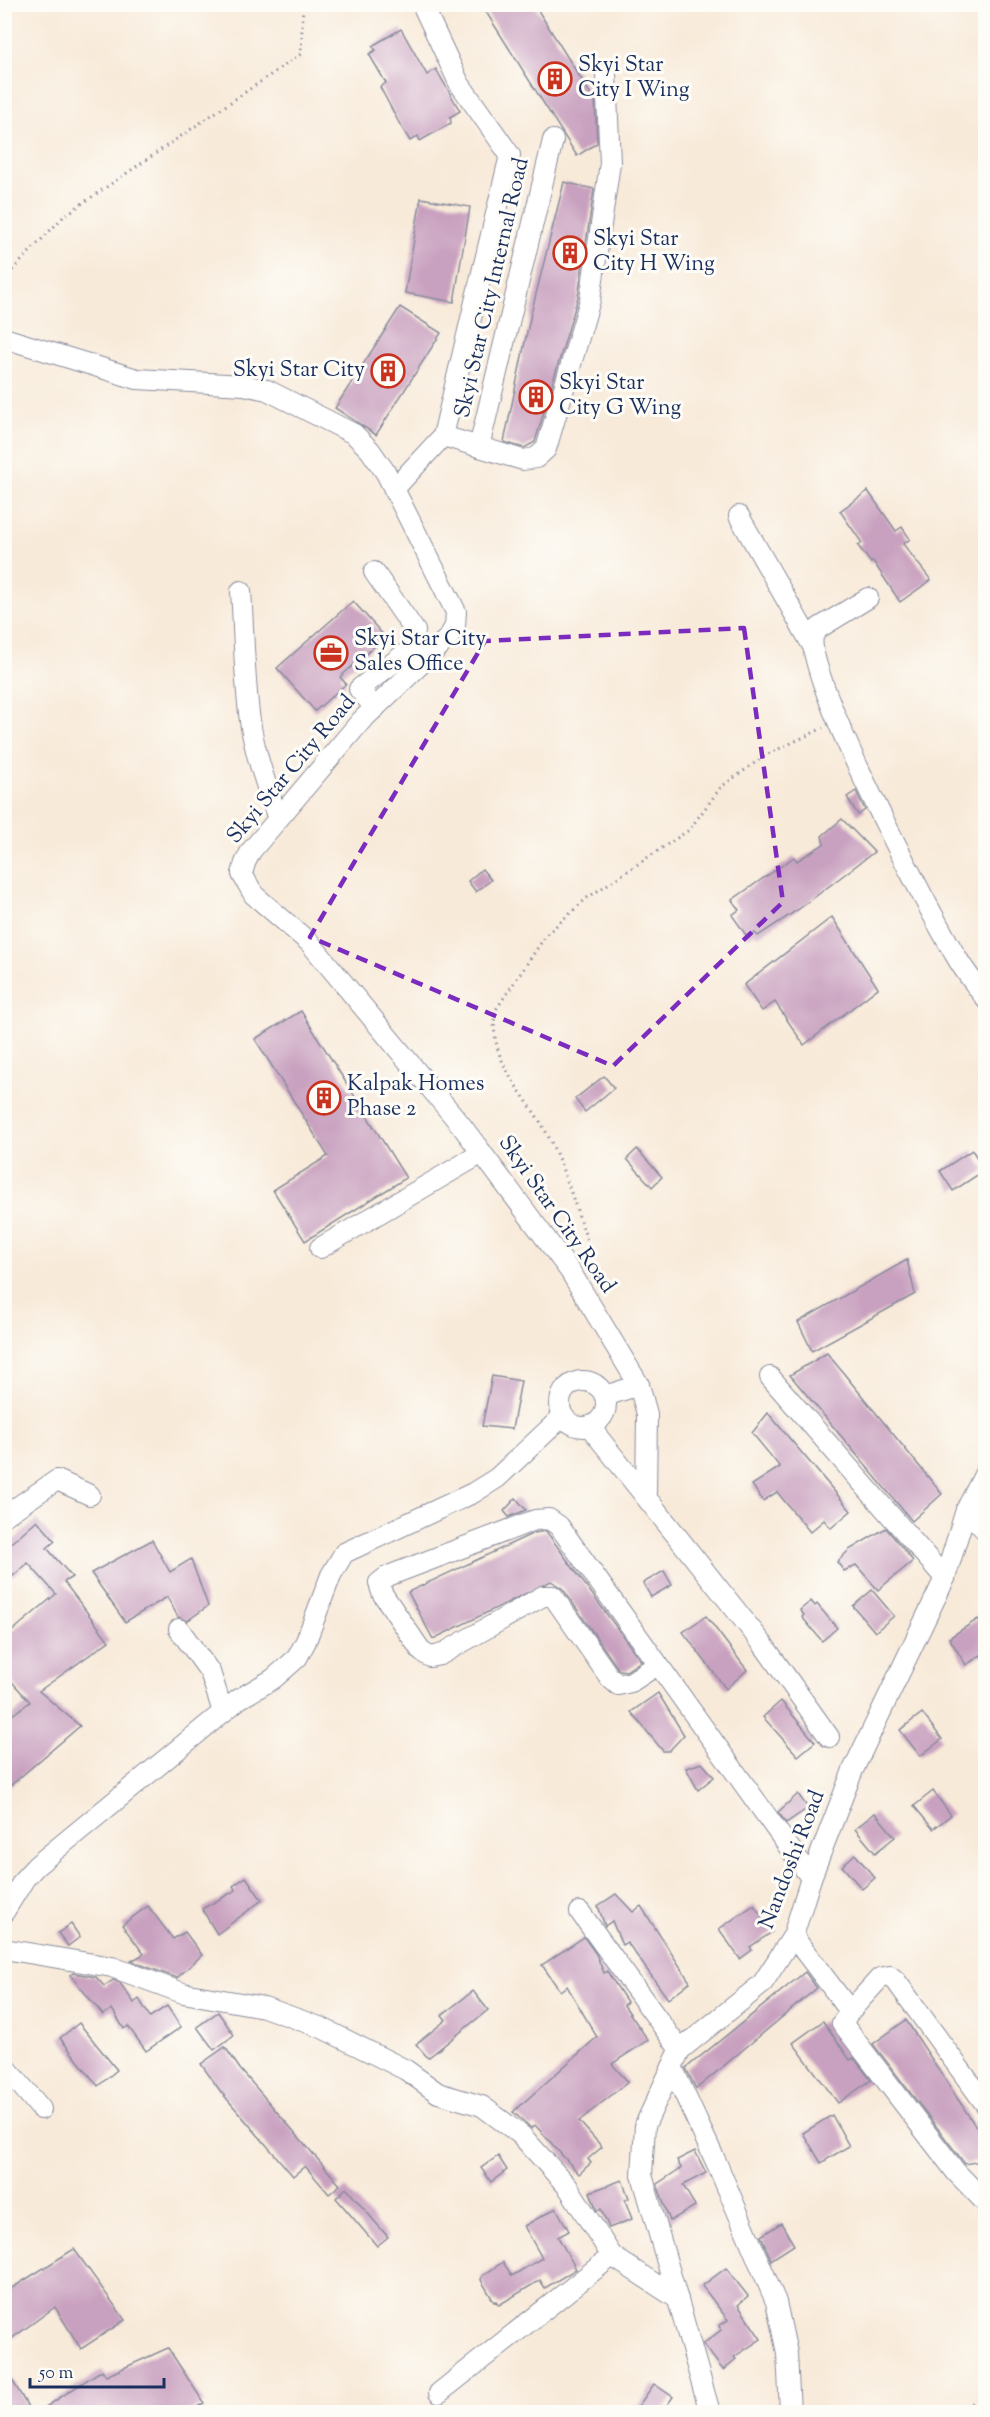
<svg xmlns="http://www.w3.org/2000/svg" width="990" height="2417" font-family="'Sorts Mill Goudy',serif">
	<rect width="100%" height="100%" fill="#fdfcf7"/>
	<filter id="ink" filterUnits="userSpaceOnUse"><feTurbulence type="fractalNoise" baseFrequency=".0167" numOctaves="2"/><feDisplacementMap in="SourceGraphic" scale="12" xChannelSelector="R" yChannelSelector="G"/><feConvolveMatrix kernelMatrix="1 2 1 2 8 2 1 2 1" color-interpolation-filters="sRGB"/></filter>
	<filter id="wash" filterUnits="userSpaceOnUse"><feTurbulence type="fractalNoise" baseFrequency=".008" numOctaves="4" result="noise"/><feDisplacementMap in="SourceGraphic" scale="24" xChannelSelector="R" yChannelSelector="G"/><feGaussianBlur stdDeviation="1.35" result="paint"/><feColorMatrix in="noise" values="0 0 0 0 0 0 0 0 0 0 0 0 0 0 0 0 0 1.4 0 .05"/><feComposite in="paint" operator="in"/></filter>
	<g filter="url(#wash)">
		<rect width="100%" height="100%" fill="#f8ead9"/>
		<g id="blocks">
			<g fill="#c9a1c0">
				<polygon points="481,4 534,4 595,101 597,143 577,156"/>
				<polygon points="401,29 427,75 436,69 460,111 450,117 451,123 420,141 418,136 410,141 399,123 380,87 386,83 369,54 376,50 372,46"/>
				<polygon points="564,182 594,189 578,297 535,442 524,448 504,442 530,318"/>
				<polygon points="421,198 470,207 454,302 405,293"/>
				<polygon points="400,307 441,333 376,435 335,408"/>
				<polygon points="868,491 896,531 902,527 910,539 903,544 931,580 900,602 873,561 871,563 858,546 862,543 840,511"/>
				<polygon points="353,601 385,637 340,677 346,684 315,711 277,668"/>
				<polygon points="856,791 865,810 858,815 847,797"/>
				<polygon points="842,819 874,852 799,909 758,936 755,933 748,938 732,915 739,910 732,900 794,857 797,861 824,844 822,836"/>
				<polygon points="482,869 491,880 476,892 468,881"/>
				<polygon points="832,917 878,988 804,1045 775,1002 762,1011 744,985"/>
				<polygon points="301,1011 406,1178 305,1241 273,1190 328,1156 255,1039"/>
				<polygon points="604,1076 614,1088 585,1112 575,1099"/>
				<polygon points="637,1149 662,1177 652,1187 627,1159"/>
				<polygon points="972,1150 985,1170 953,1191 940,1171"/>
				<polygon points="907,1260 915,1294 812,1351 798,1322"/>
				<polygon points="827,1353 942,1494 912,1521 790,1375"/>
				<polygon points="492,1376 521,1381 512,1429 482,1426"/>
				<polygon points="768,1413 851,1511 831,1528 824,1520 810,1532 777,1492 763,1501 752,1485 780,1467 752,1433"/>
				<polygon points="516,1498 526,1510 509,1517 504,1511"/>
				<polygon points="37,1520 55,1541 47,1548 72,1577 64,1582 109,1641 39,1691 80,1726 4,1791 4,1721 30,1702 4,1673 4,1638 56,1594 28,1563 13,1576 4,1566 4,1549"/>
				<polygon points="886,1528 913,1561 878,1590 856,1565 844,1571 837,1562 849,1550"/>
				<polygon points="546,1531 641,1661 626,1671 619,1670 563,1589 551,1581 433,1639 408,1592 534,1533"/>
				<polygon points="152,1540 170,1572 191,1559 208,1606 187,1621 178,1617 167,1597 125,1622 91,1573"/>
				<polygon points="664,1571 672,1585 651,1597 643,1583"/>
				<polygon points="872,1590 894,1616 875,1632 853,1606"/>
				<polygon points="811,1601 815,1606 817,1604 837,1628 822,1641 802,1617 804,1615 800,1610"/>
				<polygon points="706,1616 747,1670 726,1689 683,1632"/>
				<polygon points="978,1619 986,1630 986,1652 966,1665 949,1638"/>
				<polygon points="658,1693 684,1735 669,1751 663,1751 631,1712"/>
				<polygon points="781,1701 815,1742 798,1756 763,1717"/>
				<polygon points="922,1713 942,1739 920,1756 900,1730"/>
				<polygon points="702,1763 714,1777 698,1790 686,1768"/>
				<polygon points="933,1791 951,1815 933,1829 914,1806"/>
				<polygon points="798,1794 808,1808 786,1823 778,1812"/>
				<polygon points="875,1813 895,1837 875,1853 855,1829"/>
				<polygon points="855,1854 875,1878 862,1889 842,1866"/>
				<polygon points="246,1877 262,1900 217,1934 202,1909 236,1890 233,1886"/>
				<polygon points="616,1894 633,1912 641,1906 690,1982 668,1999 627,1942 622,1945 612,1921 605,1926 598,1906"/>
				<polygon points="754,1905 772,1932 750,1947 752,1950 740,1959 719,1929"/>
				<polygon points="148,1906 173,1939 185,1932 202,1955 177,1978 131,1961 144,1954 122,1925"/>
				<polygon points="71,1924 80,1937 68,1946 58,1933"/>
				<polygon points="584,1937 596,1954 604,1973 607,1971 627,2002 624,2005 648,2040 612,2064 628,2082 579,2121 602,2147 588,2159 591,2163 579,2174 535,2125 531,2128 513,2112 597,2037 567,1986 560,1991 542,1965"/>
				<polygon points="805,1972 817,1988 696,2089 686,2068"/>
				<polygon points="73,1973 96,1977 104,1986 113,1980 120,1983 134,2003 139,1999 150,2017 167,2006 181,2027 146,2051 128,2026 124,2029 112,2009 103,2015 70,1975"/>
				<polygon points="473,1991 488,2010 428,2058 416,2044 446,2020 442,2015"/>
				<polygon points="218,2012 234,2035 214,2050 197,2027"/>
				<polygon points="906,2020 986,2142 986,2160 965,2164 873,2044"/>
				<polygon points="823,2021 850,2060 854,2058 871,2080 838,2103 793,2043"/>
				<polygon points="79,2023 117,2070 98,2086 60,2038"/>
				<polygon points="225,2047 240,2069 340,2185 329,2194 305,2166 293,2176 221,2092 201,2064"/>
				<polygon points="832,2115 849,2146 821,2163 803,2133"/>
				<polygon points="695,2151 706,2173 683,2185 695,2206 670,2221 657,2184 681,2168 677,2160"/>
				<polygon points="498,2156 507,2170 491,2182 481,2168"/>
				<polygon points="622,2180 629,2198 625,2200 632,2219 609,2228 601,2209 597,2211 590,2192"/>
				<polygon points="346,2188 388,2237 377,2246 336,2198"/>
				<polygon points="556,2208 569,2231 558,2237 576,2269 545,2288 540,2280 499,2305 496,2301 494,2302 481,2280 482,2276 503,2262 512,2276 542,2258 524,2226"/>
				<polygon points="781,2223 794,2245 771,2260 761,2236"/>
				<polygon points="74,2249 125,2320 81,2349 55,2307 4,2344 4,2293"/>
				<polygon points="726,2268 748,2296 738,2305 761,2339 734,2357 736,2359 723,2370 703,2344 721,2330 719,2326 728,2320 702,2286"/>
				<polygon points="168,2348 204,2403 189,2412 38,2412 102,2370 106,2376"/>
				<polygon points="4,2366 31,2412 4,2412"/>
				<polygon points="654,2384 673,2397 662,2412 634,2412"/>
			</g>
		</g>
	</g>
	<g filter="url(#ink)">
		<use href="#blocks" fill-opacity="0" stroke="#8a8c9c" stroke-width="1.5"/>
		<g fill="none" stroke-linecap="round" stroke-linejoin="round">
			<defs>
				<g id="minor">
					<polyline points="4,338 137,379 244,385 267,390 354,434 370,450 386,473 456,612 455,626 449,637 361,721 251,851 245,863 242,874 254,895 310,943 461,1125 570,1271 639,1385 647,1414 646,1496"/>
					<polyline points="443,436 523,460 536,458 546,449 590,300 610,163 606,74"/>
					<polyline points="479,447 553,140"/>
					<polyline points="394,489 443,436 510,155 459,83 422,4"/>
					<polyline points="739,516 811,643"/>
					<polyline points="374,572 415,631 411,649 359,689 375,708"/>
					<path d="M241,591c3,43 3,87 9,130 5,34 17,66 28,98"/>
					<path d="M868,598l-49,30 -6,7c-9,42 116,276 144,323 8,14 19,27 29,41"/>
					<polyline points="320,1248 482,1153"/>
					<polyline points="770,1377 945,1578"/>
					<circle cx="583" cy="1404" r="23"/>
					<polyline points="605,1396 639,1385"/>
					<polyline points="590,1427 762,1643 829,1737"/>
					<polyline points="966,1510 986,1531"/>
					<polyline points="4,1516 57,1480 90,1495"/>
					<polyline points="179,1629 210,1672 223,1712"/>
					<polyline points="657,1665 631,1682 618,1685 610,1678 553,1596 543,1596 440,1655 430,1657 422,1652 382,1593 379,1583 388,1576 535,1520 549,1519 559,1526 811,1878"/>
					<polyline points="4,1912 25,1878 36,1866 239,1699 273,1679 297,1658 306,1641 331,1575 344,1553 473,1493 497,1478 563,1416"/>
					<polyline points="580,1912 680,2050"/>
					<polyline points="793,1936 850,2011 842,2023 956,2172 986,2203"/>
					<polyline points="4,1949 112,1967 183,1993 264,2007 322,2028 406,2070 438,2093 482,2106 521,2135 568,2187 612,2256 678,2299"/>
					<polyline points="850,2011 880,1978 890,1976 896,1981 986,2105"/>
					<polyline points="4,2065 41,2109"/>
					<polyline points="672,2067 717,2164 776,2302 787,2353 790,2412"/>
					<polyline points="439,2393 612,2256"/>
					<polyline points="710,2412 642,2175 645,2125 680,2050 762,1984 793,1936 811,1878 853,1770 945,1578 966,1510 986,1471"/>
				</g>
			</defs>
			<use href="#minor" stroke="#8a8c9c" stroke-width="22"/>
			<g stroke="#8a8c9c" stroke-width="3" stroke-dasharray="1.5 4.5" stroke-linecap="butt">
				<polyline points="4,279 64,216 301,54 303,4"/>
				<path d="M583,1256l5,-12 -2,-7c-11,-32 -21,-65 -35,-95 -21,-47 -63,-74 -56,-131l52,-77 40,-36 102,-68 32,-43 45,-32 57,-27"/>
				<polyline points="949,2412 986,2398"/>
			</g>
			<use href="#minor" stroke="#fff" stroke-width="20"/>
		</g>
	</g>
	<path fill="none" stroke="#7b2cbf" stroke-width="4.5" stroke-dasharray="12 8" stroke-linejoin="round" d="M744,628l39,274 -170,164 -303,-129 175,-296z"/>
	<defs>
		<symbol id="building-ring" viewBox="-11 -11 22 22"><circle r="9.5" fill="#fdfcf7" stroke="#c8321e" stroke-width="1.5"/><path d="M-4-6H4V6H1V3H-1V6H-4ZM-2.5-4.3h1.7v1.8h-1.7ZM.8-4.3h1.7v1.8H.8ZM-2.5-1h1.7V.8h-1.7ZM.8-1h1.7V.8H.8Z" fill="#c8321e"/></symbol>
		<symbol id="office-ring" viewBox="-11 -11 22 22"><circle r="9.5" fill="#fdfcf7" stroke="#c8321e" stroke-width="1.5"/><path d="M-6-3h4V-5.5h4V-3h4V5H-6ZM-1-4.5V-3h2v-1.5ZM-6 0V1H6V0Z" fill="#c8321e"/></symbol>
	</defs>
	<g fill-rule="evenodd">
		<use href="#building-ring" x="536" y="60" width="38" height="38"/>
		<use href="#building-ring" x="551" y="234" width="38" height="38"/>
		<use href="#building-ring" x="369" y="352" width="38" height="38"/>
		<use href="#building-ring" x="517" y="378" width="38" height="38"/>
		<use href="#office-ring" x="312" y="634" width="38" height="38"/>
		<use href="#building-ring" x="305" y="1079" width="38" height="38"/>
	</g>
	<g text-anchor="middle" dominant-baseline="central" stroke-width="6" stroke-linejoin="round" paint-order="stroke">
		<g font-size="22" fill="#1b2f5e" stroke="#fdfcf7" text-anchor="start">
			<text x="578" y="66">Skyi Star<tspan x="578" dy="25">City I Wing</tspan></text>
			<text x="593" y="240">Skyi Star<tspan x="593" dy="25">City H Wing</tspan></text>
			<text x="365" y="371" text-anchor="end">Skyi Star City</text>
			<text x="559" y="384">Skyi Star<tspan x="559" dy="25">City G Wing</tspan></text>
			<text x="354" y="640">Skyi Star City<tspan x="354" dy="25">Sales Office</tspan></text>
			<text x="347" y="1085">Kalpak Homes<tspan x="347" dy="25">Phase 2</tspan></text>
		</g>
		<g font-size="22" fill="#1b2f5e" stroke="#fdfcf7">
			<text transform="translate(493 288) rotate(-77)">Skyi Star City Internal Road</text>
			<text transform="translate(292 770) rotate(-50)">Skyi Star City Road</text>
			<text transform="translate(556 1215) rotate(55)">Skyi Star City Road</text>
			<text transform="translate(793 1860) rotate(-69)">Nandoshi Road</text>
		</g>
	</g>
	<rect width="990" height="2417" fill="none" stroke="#fdfcf7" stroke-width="24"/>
	<path d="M30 2378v9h134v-9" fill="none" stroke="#1b2f5e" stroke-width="3"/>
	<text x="39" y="2378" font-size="18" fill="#1b2f5e" stroke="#fdfcf7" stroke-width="4.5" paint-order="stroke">50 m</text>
</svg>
